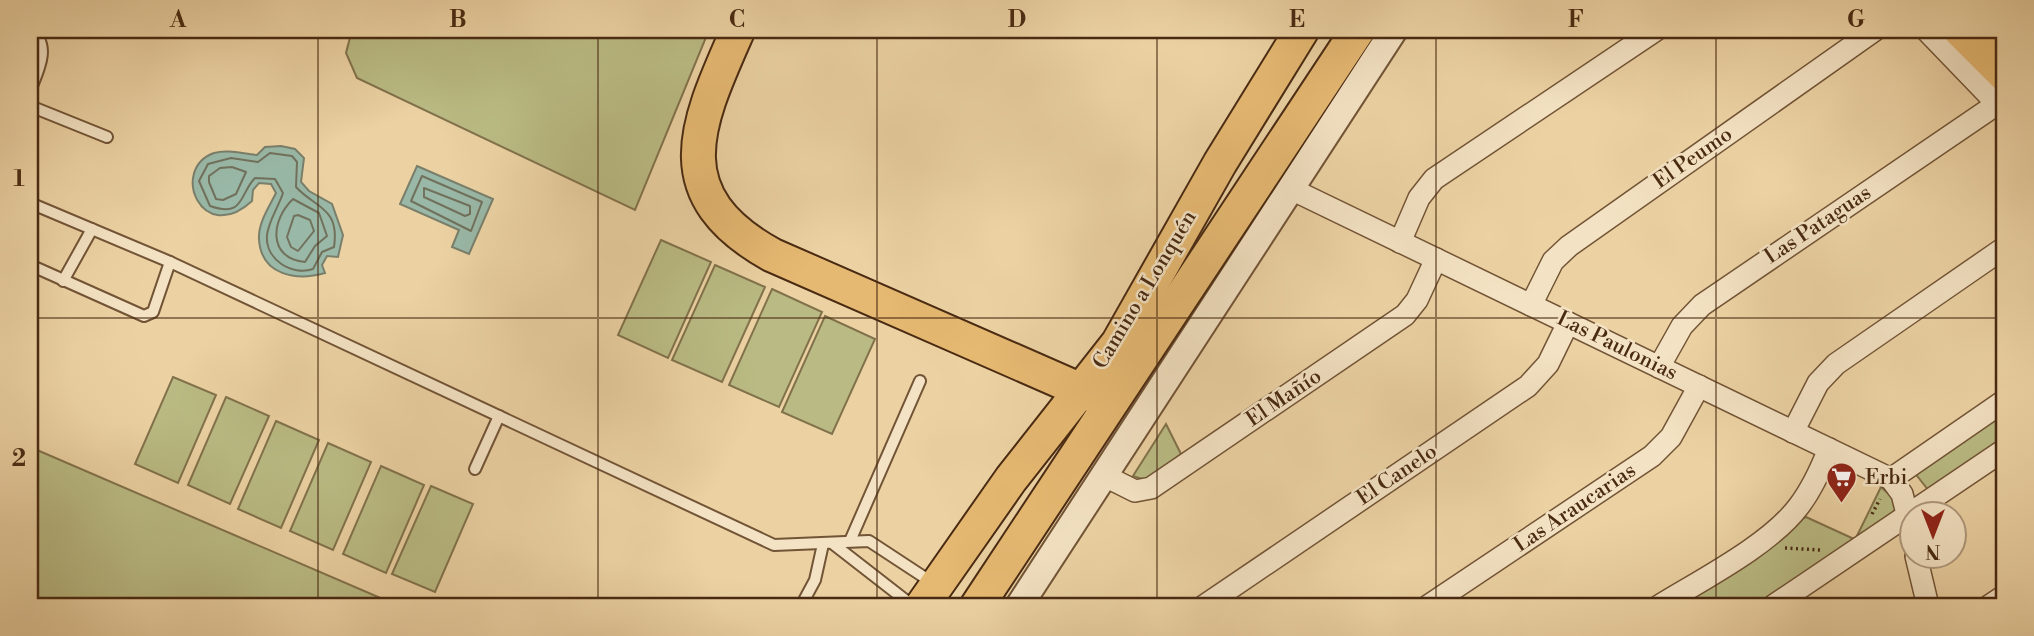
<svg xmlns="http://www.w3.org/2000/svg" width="2034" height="636" font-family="'Libre Bodoni',serif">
	<rect width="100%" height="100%" fill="#ecd2a3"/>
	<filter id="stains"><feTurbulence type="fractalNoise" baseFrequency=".00286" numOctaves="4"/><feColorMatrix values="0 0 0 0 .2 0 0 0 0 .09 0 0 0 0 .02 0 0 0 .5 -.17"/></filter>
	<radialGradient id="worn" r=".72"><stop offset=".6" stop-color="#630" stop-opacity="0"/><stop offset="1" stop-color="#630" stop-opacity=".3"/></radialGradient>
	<g fill="#babb84" stroke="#82724b" stroke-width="2">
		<polygon points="352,30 709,30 635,210 357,78 346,53"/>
		<polygon points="661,240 711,262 668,358 618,335"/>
		<polygon points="715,265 765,287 722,382 672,360"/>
		<polygon points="772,289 822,312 779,407 729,385"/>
		<polygon points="825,316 875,339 832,434 782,412"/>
		<polygon points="173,377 216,395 178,483 135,464"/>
		<polygon points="226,397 269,416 230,504 188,485"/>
		<polygon points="2004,412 2004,438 1929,491 1914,472"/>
		<polygon points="276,421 319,440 281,528 238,509"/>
		<polygon points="1166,424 1181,454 1148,481 1133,476"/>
		<polygon points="328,443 371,462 333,550 290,531"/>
		<polygon points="30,447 399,606 30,606"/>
		<polygon points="381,466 424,485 386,573 343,554"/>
		<polygon points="431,486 473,504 435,592 392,574"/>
		<polygon points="1881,487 1891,496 1898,511 1852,546"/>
		<polygon points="1806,517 1854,539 1758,606 1665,606 1784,528"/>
	</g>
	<g fill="#99b8a7" stroke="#797f6b" stroke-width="2">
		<path d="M281,146l14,3 9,9 -3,24 8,9 23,13 11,31 -5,22 -11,-1 -5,9 3,8c-28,8 -64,3 -66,-34 -1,-16 10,-32 17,-46l-5,-9 -12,-1 -6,7 -1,11c-50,46 -83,-32 -38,-48 14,-4 29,1 43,2l8,-8z"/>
		<polygon points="417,166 493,199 469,254 452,247 459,230 400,204"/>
	</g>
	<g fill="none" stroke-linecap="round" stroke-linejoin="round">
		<g stroke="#71715c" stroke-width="2">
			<path d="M270,153l22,3 5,6 -1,25c19,21 44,20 38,60l-12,5 -9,17c-21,7 -48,-9 -46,-34 2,-15 11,-27 16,-42l-8,-14 -20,-1c-16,16 -10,40 -45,28l-11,-25 9,-17 23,-6 27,4z"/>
			<polygon points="232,167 246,172 236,194 223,200 216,199 209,182 209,176 220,168"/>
			<polygon points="422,176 482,202 471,231 411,201"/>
			<polygon points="424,188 470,206 470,214 465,216 424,197"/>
			<path d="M293,199l26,14 8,23 -12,10 -10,16c-38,-4 -34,-42 -12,-63z"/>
			<polygon points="298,215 310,220 314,231 298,251 291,247 287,237 294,216"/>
		</g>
		<defs>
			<g id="service">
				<path d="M30,31c23,13 7,42 0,60"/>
				<polyline points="30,106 107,137"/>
				<polyline points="30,203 170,262 774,545 869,541 933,583"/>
				<polyline points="30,265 144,316 153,312 170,262"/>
				<polyline points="63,281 92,229"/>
				<polyline points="475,469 499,416"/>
				<polyline points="850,541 920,381"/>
				<polyline points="832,543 913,606"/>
				<polyline points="801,606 815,580 823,544"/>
			</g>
			<g id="minor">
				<polyline points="1926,30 2004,111"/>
				<polyline points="1289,188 1891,479 1902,494 1912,533"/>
				<polyline points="1400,242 1419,198 1434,179 1656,30"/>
				<polyline points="1531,305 1553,261 1569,246 1875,30"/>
				<polyline points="1659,367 1682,326 1702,305 1997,104"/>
				<polyline points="1793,432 1818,383 1836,364 2004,248"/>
				<polyline points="1105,476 1135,491 1151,488 1405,315 1417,300 1436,259"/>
				<polyline points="1891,479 2004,401"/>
				<polyline points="1916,556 1928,606"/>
				<polyline points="1204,606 1528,386 1548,364 1568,323"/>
				<polyline points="1428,606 1652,456 1671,437 1699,386"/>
				<path d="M1659,606c42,-26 111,-61 140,-100 13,-17 22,-37 30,-57"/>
				<polyline points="1773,606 2004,450"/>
				<polyline points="1989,606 2004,596"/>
			</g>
			<polyline id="tertiary" points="1019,606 1394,30"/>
			<g id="primary">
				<path d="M738,30c-41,93 -76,164 34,225l329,144"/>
				<polyline points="1960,30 2004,74"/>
				<polyline points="922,606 1011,479 1118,343 1220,163 1302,30"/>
				<polyline points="977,606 1358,30"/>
			</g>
			<polyline id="motorway" points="1987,30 2004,54"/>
		</defs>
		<use href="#service" stroke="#725436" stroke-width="14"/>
		<use href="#minor" stroke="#725436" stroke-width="24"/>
		<use href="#tertiary" stroke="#725436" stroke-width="30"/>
		<use href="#primary" stroke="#492a12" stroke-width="37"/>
		<use href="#motorway" stroke="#492a12" stroke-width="42"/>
		<g stroke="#492a12" stroke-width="3.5" stroke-dasharray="2 3.5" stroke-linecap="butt">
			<polyline points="1872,514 1880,499"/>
			<polyline points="1785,548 1820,550"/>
		</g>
		<use href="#service" stroke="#f3e2c3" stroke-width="10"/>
		<use href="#minor" stroke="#f3e2c3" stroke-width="21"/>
		<use href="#tertiary" stroke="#f3e2c3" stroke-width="26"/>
		<use href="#primary" stroke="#e6b972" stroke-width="33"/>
		<use href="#motorway" stroke="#e6b972" stroke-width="38"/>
	</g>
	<path fill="none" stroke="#492a12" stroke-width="2" stroke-opacity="0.55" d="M318,30v576M598,30v576M877,30v576M1157,30v576M1436,30v576M1716,30v576M30,318h1974"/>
	<defs>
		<symbol id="supermarket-pin" viewBox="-11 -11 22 30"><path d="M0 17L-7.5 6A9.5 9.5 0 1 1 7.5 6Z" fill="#8f2418" stroke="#f3e2c3"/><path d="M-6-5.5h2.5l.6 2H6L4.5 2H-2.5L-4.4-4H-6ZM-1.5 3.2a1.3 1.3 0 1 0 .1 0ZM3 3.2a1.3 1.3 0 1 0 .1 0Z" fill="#fff"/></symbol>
	</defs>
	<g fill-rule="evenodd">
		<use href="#supermarket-pin" x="1824" y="460" width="35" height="47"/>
	</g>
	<g text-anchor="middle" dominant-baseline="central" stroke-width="5" stroke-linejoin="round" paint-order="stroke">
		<g font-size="21" fill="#492a12" stroke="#f3e2c3">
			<text transform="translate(1693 158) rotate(-35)">El Peumo</text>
			<text transform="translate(1818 225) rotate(-34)">Las Pataguas</text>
			<text transform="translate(1145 290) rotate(-59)">Camino a Lonquén</text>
			<text transform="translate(1617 346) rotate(26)">Las Paulonias</text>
			<text transform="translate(1284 398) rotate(-34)">El Mañío</text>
			<text transform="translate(1397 475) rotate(-34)">El Canelo</text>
			<text transform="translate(1575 508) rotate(-34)">Las Araucarias</text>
		</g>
		<g font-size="21" fill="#492a12" stroke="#f3e2c3" text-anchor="start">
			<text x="1865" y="478">Erbi</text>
		</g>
	</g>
	<rect width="2034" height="636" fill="none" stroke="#ecd2a3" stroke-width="77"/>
	<g transform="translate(1933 535) rotate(180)"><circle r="33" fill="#f3e2c3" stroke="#af987c" stroke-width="2"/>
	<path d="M0-5L12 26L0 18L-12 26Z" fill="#8f2418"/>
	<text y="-10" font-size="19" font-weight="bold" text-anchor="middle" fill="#492a12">N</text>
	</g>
	<rect x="38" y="38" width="1958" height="560" fill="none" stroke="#492a12" stroke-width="2.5"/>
	<g font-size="23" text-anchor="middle" font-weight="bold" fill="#492a12">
		<text x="178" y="27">A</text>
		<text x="458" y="27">B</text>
		<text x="737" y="27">C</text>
		<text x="1017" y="27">D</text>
		<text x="1297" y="27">E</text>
		<text x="1576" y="27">F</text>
		<text x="1856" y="27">G</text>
		<text x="19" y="186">1</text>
		<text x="19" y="466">2</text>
	</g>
	<rect width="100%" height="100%" filter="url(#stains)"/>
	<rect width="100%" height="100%" fill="url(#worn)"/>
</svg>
